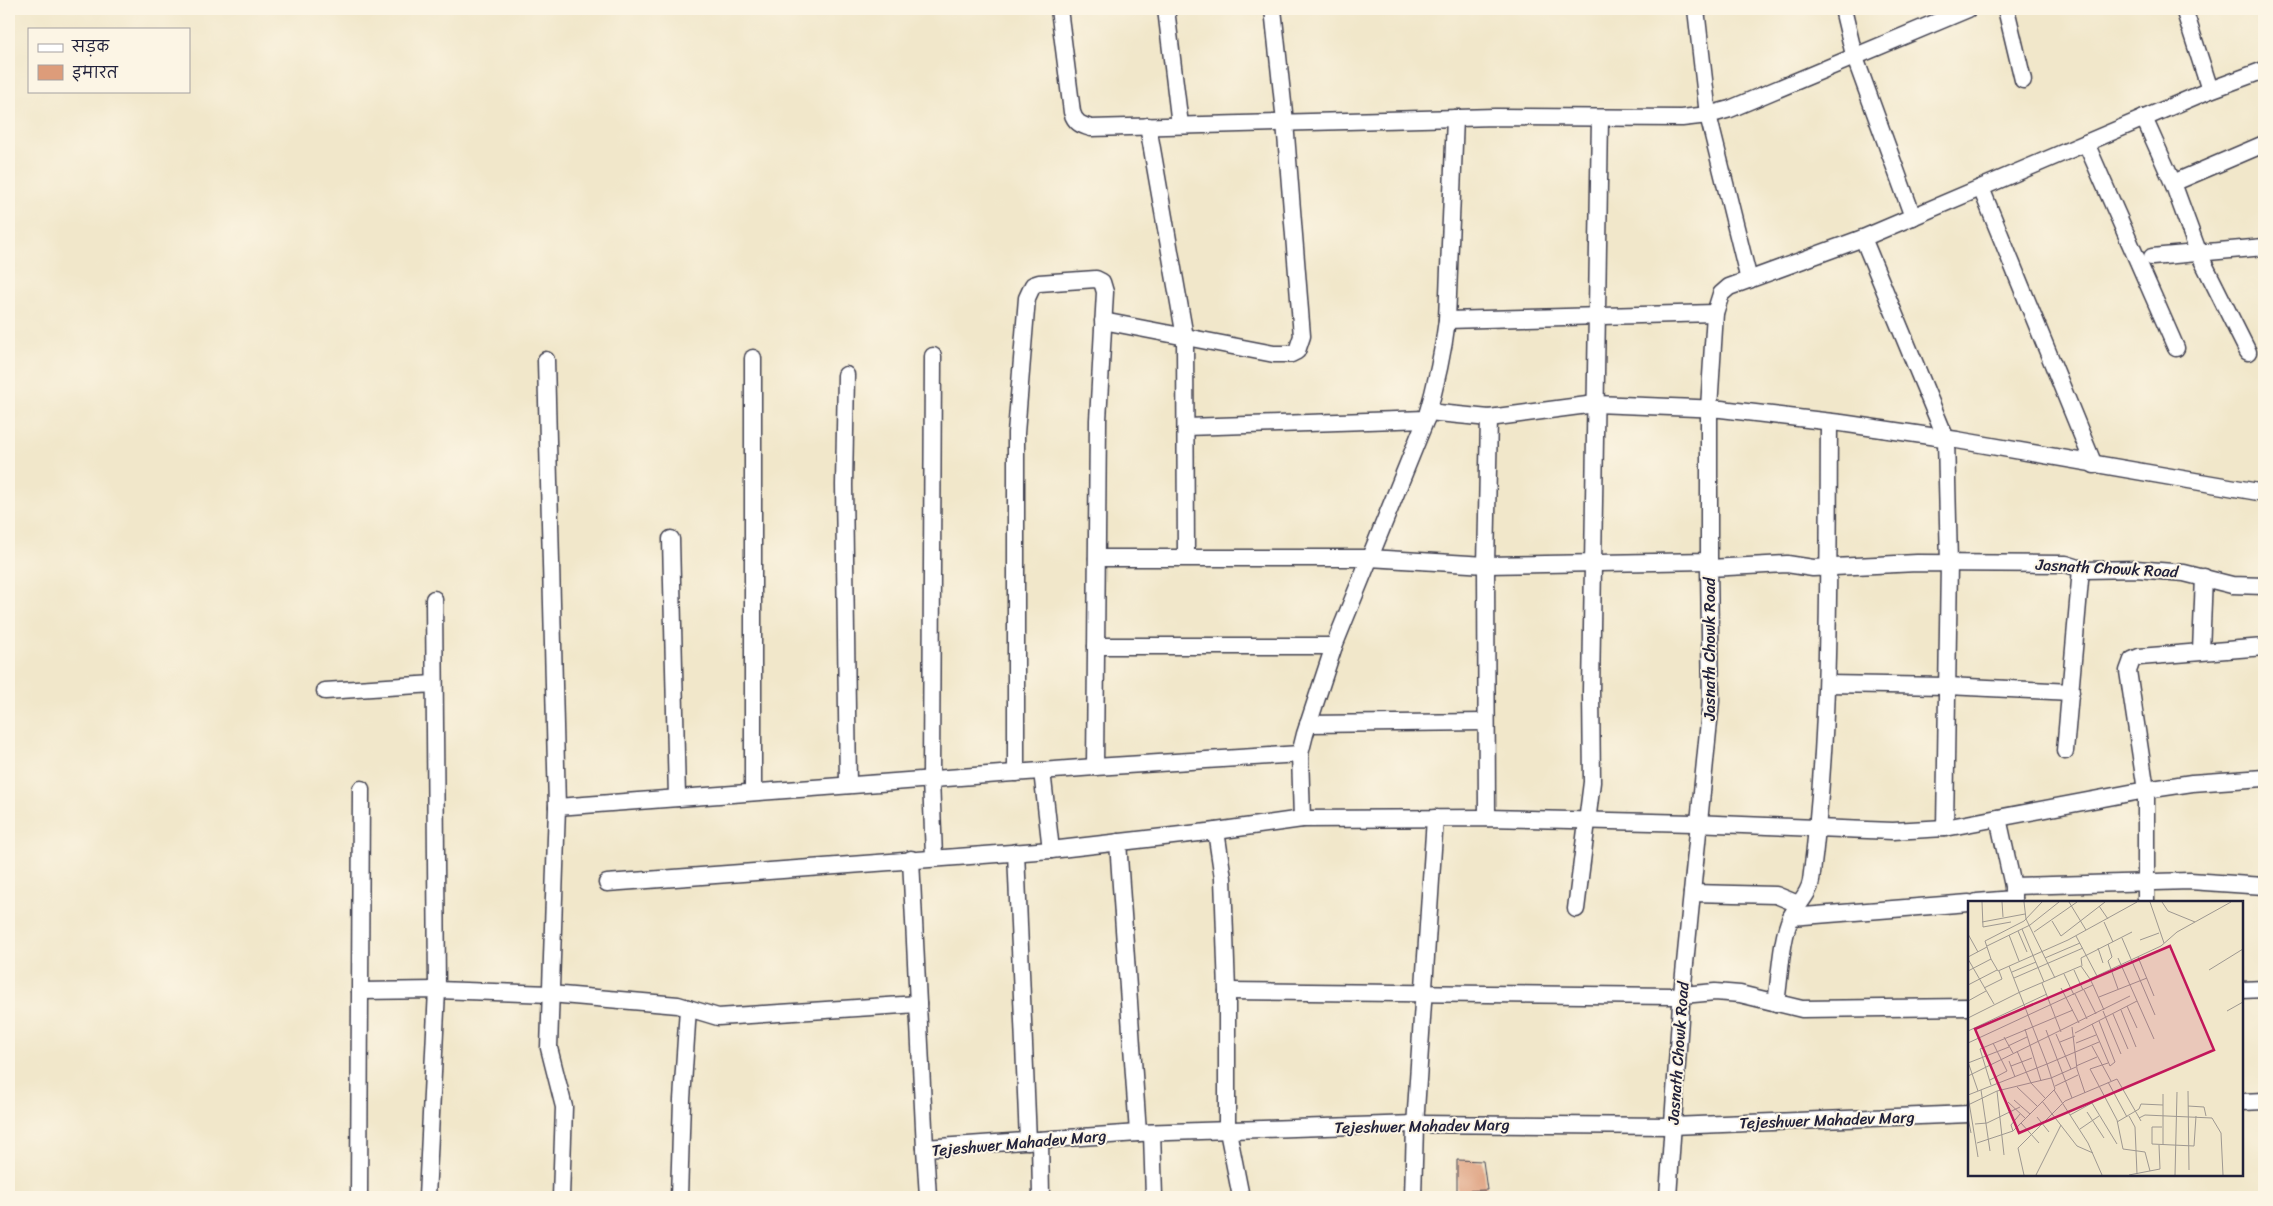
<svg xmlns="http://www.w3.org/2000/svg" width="2273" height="1206" font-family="Sriracha,'Playpen Sans Deva',sans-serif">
	<rect width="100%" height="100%" fill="#fcf5e5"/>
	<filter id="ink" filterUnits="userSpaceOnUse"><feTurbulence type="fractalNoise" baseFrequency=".02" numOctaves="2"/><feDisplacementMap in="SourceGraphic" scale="10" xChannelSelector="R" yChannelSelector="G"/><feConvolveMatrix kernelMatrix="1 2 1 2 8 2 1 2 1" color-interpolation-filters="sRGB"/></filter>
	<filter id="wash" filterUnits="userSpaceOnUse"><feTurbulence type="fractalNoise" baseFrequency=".0096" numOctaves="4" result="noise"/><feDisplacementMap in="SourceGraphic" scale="20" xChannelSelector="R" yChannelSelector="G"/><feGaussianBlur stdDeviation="1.12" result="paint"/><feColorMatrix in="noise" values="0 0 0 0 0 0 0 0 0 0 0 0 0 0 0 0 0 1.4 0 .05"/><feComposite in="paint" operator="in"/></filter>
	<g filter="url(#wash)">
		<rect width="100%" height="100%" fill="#f1e7ca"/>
		<g id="blocks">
			<polygon fill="#dd9c7a" points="1457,1160 1483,1161 1487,1190 1457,1191"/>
		</g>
	</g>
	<g filter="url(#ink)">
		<use href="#blocks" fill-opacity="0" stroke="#414050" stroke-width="1"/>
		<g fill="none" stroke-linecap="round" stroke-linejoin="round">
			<defs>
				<g id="street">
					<path d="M1059,9l13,103c3,11 9,13 19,16l404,-11 187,1 26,-3 22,-6 238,-100"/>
					<polyline points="1166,9 1180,125"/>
					<polyline points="1696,9 1708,115 1749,280"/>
					<polyline points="1843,9 1854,55 1913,217"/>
					<polyline points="2006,9 2023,80"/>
					<polyline points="2184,9 2210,90"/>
					<polyline points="2144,118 2173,183 2199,254 2248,352"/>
					<polyline points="1148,126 1185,337 1186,557"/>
					<polyline points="2086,143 2176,348"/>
					<polyline points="2173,183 2264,144"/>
					<polyline points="1981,188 2094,465"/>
					<polyline points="1863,238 1946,439 1949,563 1945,828"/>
					<polyline points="2152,257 2264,247"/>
					<polyline points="1447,320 1715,313"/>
					<polyline points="1103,321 1274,354 1291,354 1297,351 1302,336 1285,122 1273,9"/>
					<polyline points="933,356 931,779 934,857"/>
					<polyline points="753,358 753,792"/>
					<polyline points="546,360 557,807 549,1048 564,1107 561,1197"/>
					<polyline points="846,375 844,485 848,785"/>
					<polyline points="1428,412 1489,418 1595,404 1721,409 1841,423 1957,440 2264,493"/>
					<polyline points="1186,427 1426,419"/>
					<polyline points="671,539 677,798"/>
					<polyline points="1097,558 1369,558 1486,565 1709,561 1709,408 1715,313 1721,294 1729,287 1863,238 2210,90 2264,70"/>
					<polyline points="1096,646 1334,646"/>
					<polyline points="2201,651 2204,577"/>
					<polyline points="1827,684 1947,686 2071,692"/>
					<polyline points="325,691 434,684"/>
					<polyline points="1308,724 1486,722"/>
					<polyline points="2065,751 2081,569"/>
					<polyline points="1042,771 1051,850"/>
					<polyline points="1016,773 1016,433 1027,298 1033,285 1039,283 1096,279 1102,282 1105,292 1098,420 1095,767"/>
					<polyline points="557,807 1095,767 1300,754"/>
					<polyline points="1487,818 1486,565 1489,418"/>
					<polyline points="1998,818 2013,886 2013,902"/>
					<path d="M1302,819l-2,-65 5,-20 29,-88 92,-227c10,-34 17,-65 21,-99l8,-202"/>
					<polyline points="1216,831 1223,878 1227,991 1227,1126 1241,1197"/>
					<polyline points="1118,842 1138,1133"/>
					<polyline points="1016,852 1028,1141"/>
					<polyline points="911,859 925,1148"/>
					<polyline points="607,883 1051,850 1216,831 1302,819 1487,818 1693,823 1893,831 1945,828 2146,790 2192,783 2264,778"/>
					<polyline points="2013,886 2190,881 2264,886"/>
					<polyline points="1692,893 1776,895 1798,904"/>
					<polyline points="1977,902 2013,899"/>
					<polyline points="2146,902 2146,790 2128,671 2132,660 2139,657 2264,647"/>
					<polyline points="1576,909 1592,782 1591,692 1600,118"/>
					<polyline points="1791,917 1969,903"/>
					<polyline points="2242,990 2264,989"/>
					<polyline points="360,991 437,990 550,994 678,1005 718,1017 918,1004"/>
					<polyline points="1227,991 1672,996 1715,992 1740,994 1802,1009 1969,1007"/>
					<path d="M1776,1003c4,-25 5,-65 15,-86 6,-13 18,-22 20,-36 20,-152 17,-306 18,-459"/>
					<polyline points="2242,1102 2264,1101"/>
					<polyline points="1152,1133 1154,1197"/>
					<polyline points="1040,1140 1041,1197"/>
					<polyline points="359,1197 361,789"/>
					<polyline points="427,1197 437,990 434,599"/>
					<polyline points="679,1197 682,1100 688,1008"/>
					<polyline points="928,1197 925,1148 1138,1133 1415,1124 1672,1126 1969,1114"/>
					<polyline points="1413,1197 1415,1126 1435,818"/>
					<polyline points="1668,1197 1681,1004 1711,701 1709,568 1787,564 1813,568 1917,563 2066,564 2085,570 2136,569 2184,573 2232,585 2264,586"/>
				</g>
			</defs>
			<use href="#street" stroke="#414050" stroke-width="19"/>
			<use href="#street" stroke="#fff" stroke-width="16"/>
		</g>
	</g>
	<g text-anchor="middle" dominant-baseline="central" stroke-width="4" stroke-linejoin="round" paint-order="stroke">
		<g font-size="16" fill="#22223b" stroke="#fcf5e5">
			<text transform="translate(2107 568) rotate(3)">Jasnath Chowk Road</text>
			<text transform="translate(1709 649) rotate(-90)">Jasnath Chowk Road</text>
			<text transform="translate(1678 1053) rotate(-86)">Jasnath Chowk Road</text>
			<text transform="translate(1827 1120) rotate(-2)">Tejeshwer Mahadev Marg</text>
			<text transform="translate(1422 1126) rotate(-1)">Tejeshwer Mahadev Marg</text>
			<text transform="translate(1019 1143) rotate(-5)">Tejeshwer Mahadev Marg</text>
		</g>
	</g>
	<g transform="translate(1968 901)">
		<rect width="275" height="275" fill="#f1e7ca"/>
		<path fill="none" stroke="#9e9891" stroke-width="1" d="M14,1l1,25 28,-5M34,1l1,15M56,1l2,17 29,59M101,1l17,28M182,1l14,41M194,1l6,9 27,11M131,5l9,13M84,20l9,15 44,-34M14,21l43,-8M136,21l9,20M54,28l22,53M50,30l9,21M66,31l43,-30M0,33l10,18M41,34l10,26M108,35l21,40M154,37l33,77M172,39l19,-7M140,43l4,13 -4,4 10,28M19,45l43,-21 29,-23M130,47l5,15M0,56l19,-10M170,56l16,39M77,57l35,-15M150,57l36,81M0,58l26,45M23,58l-6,-18 39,-20 18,-19M114,65l-1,-8 51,-26M106,69l9,20M241,69l34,-21M0,70l23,-12 7,12 70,-31 69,-38M44,71l24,-10M96,73l10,21M46,77l69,-30M74,82l19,49M0,84l29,-15M125,84l11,25M16,87l18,-9 -3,-8M93,87l18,35M116,89l12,24M107,93l12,25M131,96l48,-19M0,100l18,-10M159,105l10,22M153,109l15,37M135,110l18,43M259,110l16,-9M145,113l15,35M0,117l52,-26 61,-26 9,13M124,123l18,42 5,-4 -16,-41M104,126l5,42 8,24M57,128l16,52M78,129l26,68M0,130l79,-37M107,132l62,-32M88,133l15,35M36,136l9,16M92,141l15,-6M0,142l125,-58 -3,-6 71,-33 16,-14 54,-30M108,142l20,-8M40,145l19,-9M124,145l19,35M49,150l14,32 14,15M41,160l6,16M0,161l10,29M0,162l41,-16M140,162l-18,6 27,51 6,29 22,3 5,19M43,165l21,-8M108,165l21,-9M0,175l162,-80M22,179l17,-9 -14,-28M140,181l19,35M23,184l-11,-36 93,-39M87,185l23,-11M49,186l20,19M13,189l9,61M86,189l34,53 14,32M29,190l7,64M220,190l1,79M0,194l79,-31 -38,-98M0,195l10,61M46,199l16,14M74,200l35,45 16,7M40,201l17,16M0,204l29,-14 54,-13 25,-11M220,205l16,1 2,9M119,211l17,26M102,214l22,-12 25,41M161,215l6,11 2,47M69,216l12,15M0,217l3,15M171,217l6,-3 67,3 9,15 2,42M149,221l22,-13 2,-5 22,1M53,222l18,20M7,223l12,-1 33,-16M194,226h-10v17l42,2 2,-30M112,228l19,-13M45,230l-2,-6 9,-11M9,242l36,-12 42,-42 -8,-25 52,-22M195,244v-51M56,274l-6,-27 47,-47 52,-22 24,42M68,274l25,-50M161,274l31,-6 -1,-24M207,274l2,-83"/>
		<path fill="#c2185b" fill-opacity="0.15" stroke="#c2185b" stroke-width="2.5" d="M202,45l44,104 -195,83 -44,-104z"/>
		<rect width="275" height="275" fill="none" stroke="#22223b" stroke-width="2.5"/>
	</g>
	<rect width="2273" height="1206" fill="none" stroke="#fcf5e5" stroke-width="30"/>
	<rect x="28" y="28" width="162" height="65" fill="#fcf5e5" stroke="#a5a1a1"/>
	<rect x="38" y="44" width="25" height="8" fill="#ffffff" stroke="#a5a1a1"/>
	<text x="72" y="52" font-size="15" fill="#22223b">सड़क</text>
	<rect x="38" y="65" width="25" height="15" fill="#dd9c7a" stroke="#a5a1a1"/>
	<text x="72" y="78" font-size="15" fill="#22223b">इमारत</text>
</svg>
